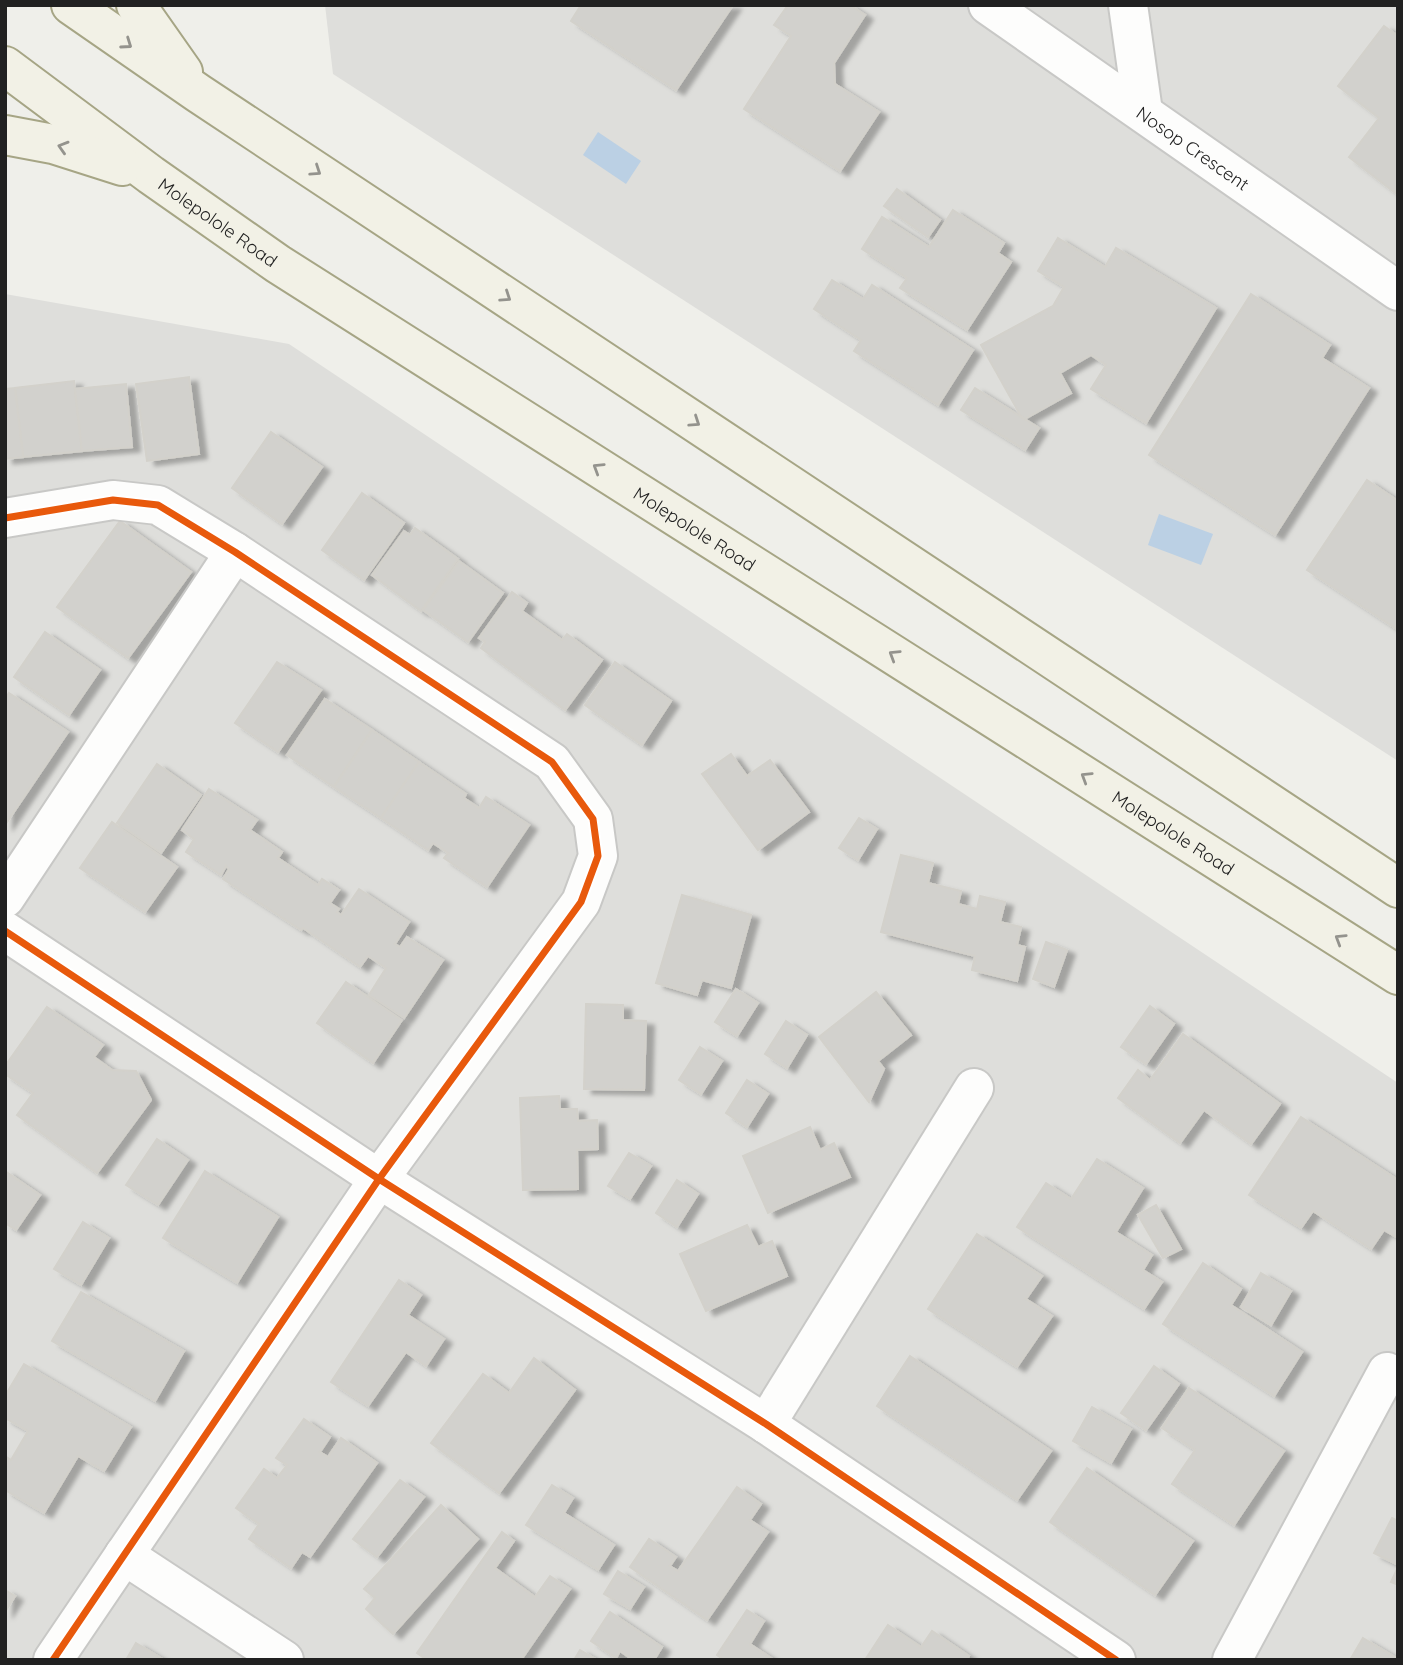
<svg xmlns="http://www.w3.org/2000/svg" width="1403" height="1665" font-family="Quicksand,sans-serif">
	<defs>
		<filter id="shadow"><feDropShadow dx="8" dy="4.5" stdDeviation="2" flood-color="#0004"/></filter>
	</defs>
	<rect width="100%" height="100%" fill="#efefea"/>
	<g fill="#dededb">
		<polygon points="325,5 1398,5 1398,761 333,74"/>
		<polygon points="5,294 289,344 1398,1083 1398,1660 5,1660"/>
	</g>
	<g fill="#bbd0e4">
		<polygon points="598,132 641,161 626,184 583,155"/>
		<polygon points="1159,514 1213,534 1201,565 1148,545"/>
	</g>
	<g fill="#d2d1cd" stroke="#d3d1cb" stroke-width="2" filter="url(#shadow)">
		<polygon points="581,5 733,5 676,90 571,21"/>
		<polygon points="788,5 850,5 865,15 834,63 835,84 879,112 840,171 744,109 791,36 774,25"/>
		<polygon points="1384,26 1398,36 1398,195 1349,157 1379,118 1338,86"/>
		<polygon points="897,189 940,220 928,237 884,206"/>
		<polygon points="953,210 1004,243 998,253 1011,262 967,330 900,288 907,278 862,249 882,217 929,247"/>
		<polygon points="1058,238 1105,267 1116,248 1216,308 1146,423 1091,389 1106,365 1091,355 1060,373 1071,393 1023,420 981,345 1053,306 1064,287 1038,271"/>
		<polygon points="832,280 863,299 872,285 973,350 938,405 854,351 861,340 814,309"/>
		<polygon points="1251,294 1330,345 1322,358 1369,388 1275,535 1149,455"/>
		<polygon points="189,377 199,454 147,461 136,384"/>
		<polygon points="74,381 82,451 23,457 15,388"/>
		<polygon points="126,384 132,447 82,451 75,389"/>
		<polygon points="15,388 23,457 5,459 5,389"/>
		<polygon points="975,388 1039,428 1025,450 961,410"/>
		<polygon points="271,432 322,467 282,524 232,488"/>
		<polygon points="1367,480 1398,501 1398,630 1307,570"/>
		<polygon points="362,493 404,523 364,580 322,550"/>
		<polygon points="120,521 191,572 128,658 57,607"/>
		<polygon points="415,528 458,559 421,611 372,575 404,531 410,535"/>
		<polygon points="459,561 503,593 468,642 423,610"/>
		<polygon points="512,592 527,603 522,611 562,640 567,634 602,660 565,710 481,648 485,642 479,638"/>
		<polygon points="45,632 100,670 69,715 14,677"/>
		<polygon points="277,662 321,690 278,752 235,723"/>
		<polygon points="615,662 671,701 642,745 585,705"/>
		<polygon points="9,693 68,732 5,825 5,699"/>
		<polygon points="325,699 372,730 334,787 287,755"/>
		<polygon points="372,730 419,762 381,818 334,787"/>
		<polygon points="731,754 747,776 770,760 809,812 758,850 702,774"/>
		<polygon points="419,762 466,794 464,798 479,808 486,797 529,825 487,887 444,858 448,853 433,843 428,850 381,818"/>
		<polygon points="157,764 201,795 161,853 117,823"/>
		<polygon points="209,789 257,820 250,830 282,852 278,858 318,885 322,879 339,890 330,903 339,909 337,912 341,915 359,889 409,922 395,944 400,947 407,937 443,960 404,1018 369,995 386,968 368,956 360,967 303,928 301,930 223,879 229,869 226,866 221,875 186,852 194,839 182,830"/>
		<polygon points="859,818 877,829 858,860 839,848"/>
		<polygon points="112,822 177,867 145,912 80,868"/>
		<polygon points="901,855 933,863 928,883 961,891 958,904 977,909 980,896 1005,902 1000,922 1021,927 1017,945 1025,947 1017,981 972,970 975,956 881,932"/>
		<polygon points="682,895 751,915 731,988 702,980 697,995 656,983"/>
		<polygon points="1046,942 1067,950 1054,987 1033,979"/>
		<polygon points="346,982 402,1020 373,1063 317,1023"/>
		<polygon points="736,989 758,1003 737,1036 715,1022"/>
		<polygon points="876,992 911,1035 878,1061 884,1069 869,1102 819,1037"/>
		<polygon points="586,1004 623,1005 623,1020 646,1021 644,1090 584,1089"/>
		<polygon points="1150,1006 1174,1024 1146,1064 1121,1047"/>
		<polygon points="47,1007 103,1045 94,1057 112,1070 136,1071 151,1100 97,1173 17,1115 33,1093 5,1074 5,1066"/>
		<polygon points="786,1021 807,1035 787,1068 765,1054"/>
		<polygon points="1183,1034 1280,1104 1251,1144 1204,1110 1180,1143 1118,1098 1138,1070 1150,1080"/>
		<polygon points="700,1047 722,1061 701,1094 679,1080"/>
		<polygon points="747,1080 768,1094 747,1127 726,1113"/>
		<polygon points="559,1096 560,1109 577,1109 578,1121 597,1120 598,1149 577,1150 578,1189 523,1190 520,1098"/>
		<polygon points="1301,1117 1398,1180 1398,1238 1384,1230 1371,1249 1313,1211 1301,1228 1249,1195"/>
		<polygon points="810,1127 820,1150 834,1143 850,1177 768,1213 743,1156"/>
		<polygon points="157,1139 188,1160 158,1205 126,1185"/>
		<polygon points="629,1153 651,1166 630,1199 608,1186"/>
		<polygon points="1097,1159 1143,1188 1116,1232 1152,1255 1143,1270 1162,1282 1144,1309 1017,1227 1046,1183 1071,1199"/>
		<polygon points="5,1171 40,1195 16,1230 5,1223"/>
		<polygon points="205,1171 278,1217 237,1283 163,1238"/>
		<polygon points="677,1180 698,1194 677,1227 656,1213"/>
		<polygon points="1156,1205 1181,1249 1163,1258 1138,1215"/>
		<polygon points="83,1222 109,1238 81,1285 54,1269"/>
		<polygon points="747,1225 758,1247 772,1241 787,1276 706,1311 680,1254"/>
		<polygon points="977,1234 1042,1276 1026,1299 1052,1316 1017,1367 928,1309"/>
		<polygon points="1203,1263 1241,1289 1231,1305 1302,1352 1274,1396 1163,1324"/>
		<polygon points="1261,1273 1291,1291 1271,1325 1241,1307"/>
		<polygon points="399,1280 421,1295 408,1315 444,1339 426,1366 406,1352 368,1406 331,1382"/>
		<polygon points="81,1292 184,1351 155,1401 52,1341"/>
		<polygon points="910,1356 1051,1451 1017,1500 877,1406"/>
		<polygon points="534,1358 575,1390 499,1493 431,1443 483,1374 509,1393"/>
		<polygon points="24,1364 131,1427 104,1471 78,1456 44,1513 5,1490 5,1456 11,1460 28,1431 5,1418 5,1396"/>
		<polygon points="1154,1366 1179,1384 1146,1430 1121,1413"/>
		<polygon points="1189,1388 1284,1451 1234,1525 1172,1484 1195,1450 1162,1428"/>
		<polygon points="1092,1407 1131,1429 1111,1463 1073,1441"/>
		<polygon points="304,1419 330,1437 320,1452 328,1457 341,1438 377,1463 310,1557 302,1552 291,1568 249,1539 259,1524 236,1508 264,1469 277,1478 287,1465 276,1458"/>
		<polygon points="1087,1468 1193,1541 1155,1595 1050,1522"/>
		<polygon points="400,1480 424,1497 377,1557 353,1539"/>
		<polygon points="552,1485 573,1498 564,1513 614,1545 598,1570 526,1525"/>
		<polygon points="737,1487 761,1504 750,1520 768,1532 707,1620 630,1567 649,1539 676,1557 670,1566 678,1571"/>
		<polygon points="441,1505 478,1539 393,1634 366,1609 375,1598 364,1589"/>
		<polygon points="1392,1518 1398,1521 1398,1565 1374,1553"/>
		<polygon points="502,1532 514,1541 495,1568 535,1597 550,1576 570,1589 521,1660 427,1660 417,1653"/>
		<polygon points="1398,1567 1398,1585 1391,1582"/>
		<polygon points="618,1571 644,1587 630,1609 604,1594"/>
		<polygon points="5,1590 15,1596 5,1612"/>
		<polygon points="747,1610 764,1621 750,1644 774,1660 724,1660 717,1655"/>
		<polygon points="610,1612 662,1647 654,1660 633,1660 620,1651 616,1658 591,1641"/>
		<polygon points="888,1625 921,1647 932,1631 969,1656 967,1660 865,1660"/>
		<polygon points="1363,1638 1398,1659 1398,1660 1350,1660"/>
		<polygon points="136,1643 164,1660 126,1660"/>
		<polygon points="580,1650 597,1660 574,1660"/>
	</g>
	<g fill="none" stroke-linecap="round" stroke-linejoin="round">
		<defs>
			<g id="street">
				<path id="s1" d="M988,5l410,286"/>
				<polyline points="1128,5 1143,112"/>
				<polyline points="5,518 113,500 158,505 235,552 552,762 593,819 598,856 581,902 379,1179 53,1660"/>
				<polyline points="5,898 235,552"/>
				<polyline points="5,931 379,1179 766,1424 1116,1660"/>
				<polyline points="766,1424 974,1088"/>
				<polyline points="124,1555 284,1660"/>
				<polyline points="1232,1660 1387,1372"/>
			</g>
			<g id="primary">
				<polyline points="71,5 198,93 1398,888"/>
				<polyline points="136,5 183,72"/>
				<path id="s2" d="M5,66l146,109 127,89 1120,711"/>
				<polyline points="5,135 53,144 122,166"/>
			</g>
		</defs>
		<use href="#street" stroke="#c8c8c6" stroke-width="42"/>
		<use href="#primary" stroke="#a6a585" stroke-width="42"/>
		<use href="#street" stroke="#fdfdfc" stroke-width="38"/>
		<use href="#primary" stroke="#f2f1e6" stroke-width="38"/>
		<defs>
			<g id="cycleway">
				<polyline points="5,518 113,500 158,505 235,552 552,762 593,819 598,856 581,902 379,1179 53,1660"/>
				<polyline points="5,931 379,1179 766,1424 1116,1660"/>
			</g>
		</defs>
		<use href="#cycleway" stroke="#fff" stroke-width="11"/>
		<use href="#cycleway" stroke="#e8590c" stroke-width="7"/>
	</g>
	<defs><path id="oneway-chevron" d="M-2-3.5L2.5 0L-2 3.5" fill="none" stroke-width="1.6" stroke-linecap="round" stroke-linejoin="round" transform="scale(1.75)"/></defs>
	<g stroke="#94938d">
		<use href="#oneway-chevron" transform="translate(127 44) rotate(35)"/>
		<use href="#oneway-chevron" transform="translate(63 147) rotate(-163)"/>
		<use href="#oneway-chevron" transform="translate(316 171) rotate(34)"/>
		<use href="#oneway-chevron" transform="translate(506 297) rotate(34)"/>
		<use href="#oneway-chevron" transform="translate(695 422) rotate(34)"/>
		<use href="#oneway-chevron" transform="translate(598 468) rotate(-148)"/>
		<use href="#oneway-chevron" transform="translate(894 655) rotate(-148)"/>
		<use href="#oneway-chevron" transform="translate(1086 777) rotate(-148)"/>
		<use href="#oneway-chevron" transform="translate(1340 939) rotate(-148)"/>
	</g>
	<g text-anchor="middle" dominant-baseline="central" stroke-width="7" stroke-linejoin="round" paint-order="stroke">
		<g font-size="18" fill="#212121" stroke="#fff">
			<text stroke="none"><textPath href="#s1" startOffset="250">Nosop Crescent</textPath></text>
			<text stroke="none"><textPath href="#s2" startOffset="264">Molepolole Road</textPath></text>
			<text stroke="none"><textPath href="#s2" startOffset="831">Molepolole Road</textPath></text>
			<text stroke="none"><textPath href="#s2" startOffset="1398">Molepolole Road</textPath></text>
		</g>
	</g>
	<rect width="1403" height="1665" fill="none" stroke="#212121" stroke-width="14"/>
</svg>
